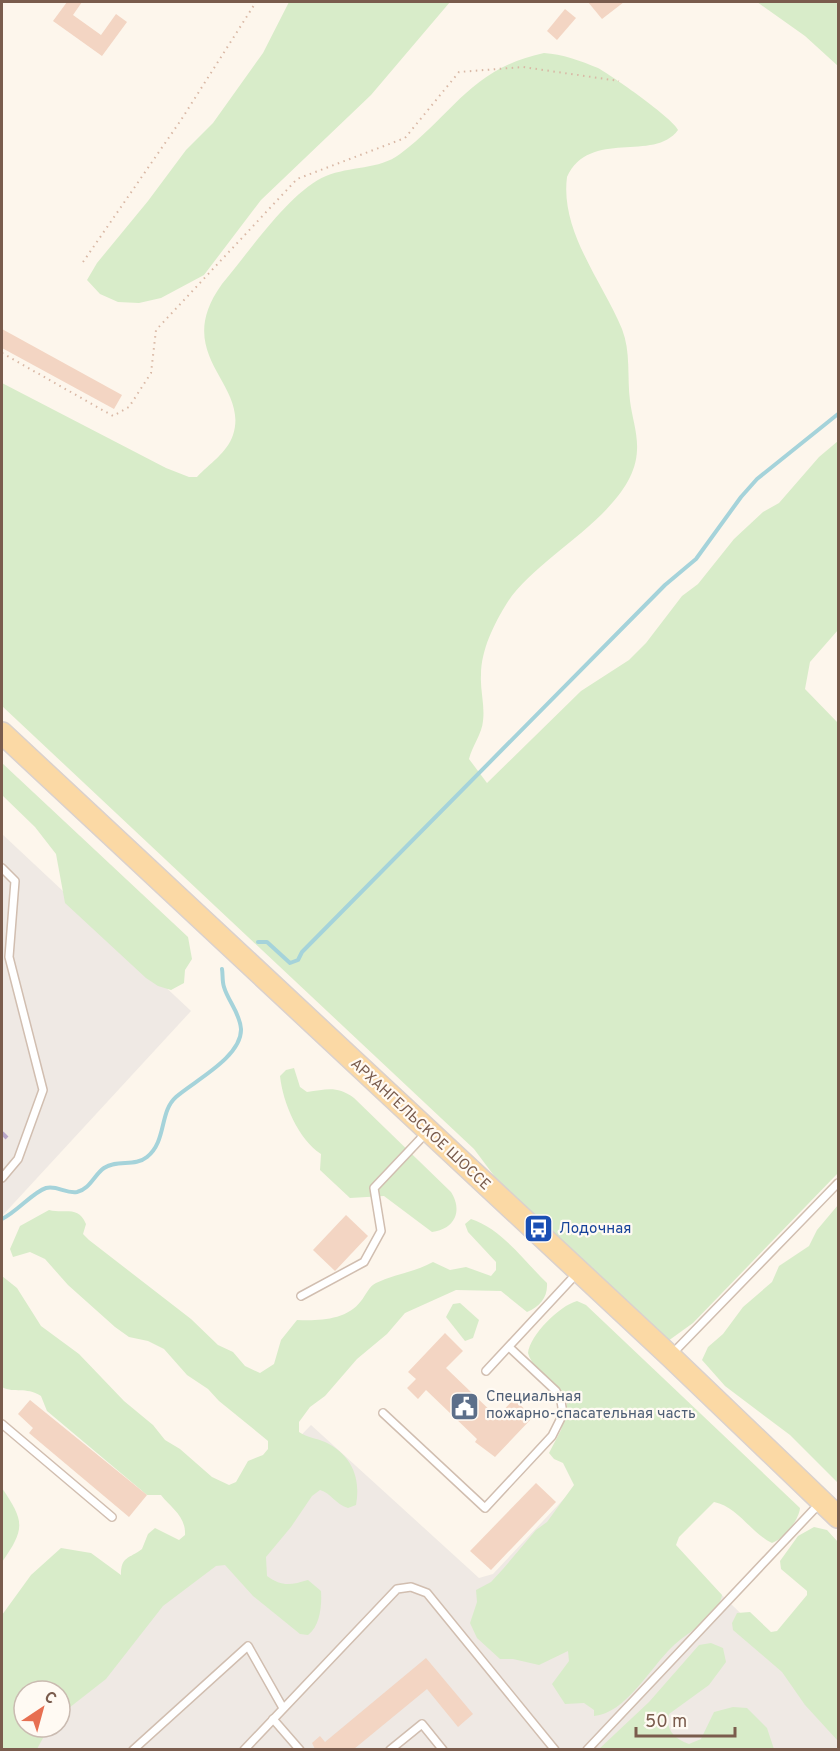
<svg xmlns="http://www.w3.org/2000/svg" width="840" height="1751" font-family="Overpass,sans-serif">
	<rect width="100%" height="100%" fill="#fdf6ec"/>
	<g fill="#efe9e4">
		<polygon points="2,834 191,1011 2,1216"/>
		<polygon points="311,1425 479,1578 493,1574 592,1469 838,1708 838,1750 2,1750 2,1744 24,1727 60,1727 60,1691 53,1691"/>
	</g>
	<g fill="#d8ecc9">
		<polygon points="289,2 450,2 371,95 261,200 204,275 161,298 139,303 118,302 100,294 87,280 97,263 148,201 186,150 213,123 263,53"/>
		<polygon points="757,2 838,2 838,66 805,36"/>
		<path d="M544,53c18,1 37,8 54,15 13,7 76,51 80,62 -24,33 -88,-2 -111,47 -7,54 35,104 55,152 9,23 5,48 8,72 2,16 8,33 7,49 -2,62 -99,104 -130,153 -13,21 -26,47 -26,72 -1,15 4,30 2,46 -1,13 -11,25 -14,38l18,24 94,-92 48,-31 17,-17 36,-47 16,-12 36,-45 29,-27 16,-9 40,-46 19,-16v189l-28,32 -5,27 33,34v450l-145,150 -25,18 -161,-148 -33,-44 -472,-443v-323l164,85 23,9h8c12,-13 30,-24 36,-42 17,-52 -63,-79 -11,-151 27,-32 68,-93 104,-108 24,-10 53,-6 74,-22 54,-40 70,-85 144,-101z"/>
		<polygon points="2,763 188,937 192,959 185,970 184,983 171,990 158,986 146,978 65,903 56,854 35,827 2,795"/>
		<path d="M294,1068l6,19 7,5c19,-2 29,-7 47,6l97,94c12,19 4,37 -19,40l-48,-36 -34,2 -30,-28 1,-16c-23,-15 -38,-51 -41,-78l6,-6z"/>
		<polygon points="838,1205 838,1483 790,1435 725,1386 702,1360 708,1347 723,1334 743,1307 772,1282 779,1266 809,1246 817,1230"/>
		<path d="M49,1210c17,4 29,-5 37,14l-3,10 6,6 102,79 27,26 15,7 12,14 15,7 14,-9 7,-24 16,-20c22,1 50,0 64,-19 5,-6 8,-15 15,-18 19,-9 39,-11 57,-21l17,8 16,-3 25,9 5,-6v-8l-28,-30 -3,-8 6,-5c31,10 53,42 76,64 1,14 -7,24 -20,29l-26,-21 -45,-1 -51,23 -18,21 -30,25 -32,37 -15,11 -11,15v10c9,6 17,6 26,10 27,13 36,36 31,63l-8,3c-13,-4 -17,-15 -28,-18l-8,6 -21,31 -25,30 1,19c15,11 24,9 41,4l13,11c1,15 -1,35 -13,44l-8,-1 -47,-38 -28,-31 -9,1 -53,40 -57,73 -46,36v-24h-36v36h25l-12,22h-35v-134l29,-40 30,-27 30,5 30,22c0,-19 8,-16 21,-26l6,-15 7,-6 24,12 6,-5c1,-19 -14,-27 -24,-40h-14l-100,-84 -6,-15c-16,-10 -26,-2 -39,-9v-111l15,12 24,38 38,28 45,47 29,24 12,15 15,9 32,28 17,8 7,-3 12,-21 15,-6 5,-6v-8l-6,-5 -43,-35 -11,-12 -21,-14 -23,-26 -16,-8 -19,-4 -14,-10 -47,-42 -23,-26 -15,-7 -17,5 -3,-8 10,-23z"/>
		<path d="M577,1301l9,4 214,203c-1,13 -17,31 -28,35 -22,-11 -34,-36 -58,-41l-35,35 -3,8 46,50c-4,23 -35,37 -50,52 -21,20 -47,67 -78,69v-6l-10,-7 -19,1 -13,-20 17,-23 -1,-10 -29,14 -26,-6h-13l-23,-21 -7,-15 7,-21 -1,-12 15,-8 12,-13 33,-39 11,-8 27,-37 -11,-22 -9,-4 -5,-6 12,-23 6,-27c-9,-20 -33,-30 -39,-50 2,-18 31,-47 49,-52z"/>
		<polygon points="460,1303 479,1320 473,1338 465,1341 446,1317 453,1304"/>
		<path d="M2,1488c22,33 24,40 0,74z"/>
		<polygon points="814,1527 827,1530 838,1542 838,1741 805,1705 782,1672 733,1630 732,1623 737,1613 750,1612 771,1632 777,1631 807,1595 807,1591 781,1569 780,1561 798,1536"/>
		<path d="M711,1643l12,5 3,14 -17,23 -40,29c-4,15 5,25 20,30l12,-5 13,-27 19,-5 14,1 20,20 7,21h-175l50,-47 50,-57z"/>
	</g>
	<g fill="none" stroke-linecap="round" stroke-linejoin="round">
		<g stroke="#a5d3da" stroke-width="4">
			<polyline points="258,942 267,942 290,963 298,960 302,952 665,585 696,559 741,497 757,479 838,414"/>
			<path d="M2,1219c15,-7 31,-27 44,-31 11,-3 20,6 31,4 13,-3 17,-17 27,-24 13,-9 31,-1 43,-11 20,-16 12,-45 29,-60 18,-16 66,-40 65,-68 -1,-16 -13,-28 -17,-42 -2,-6 -1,-12 -2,-18"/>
		</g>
	</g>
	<g fill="#f3d5c3">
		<polygon points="67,2 82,2 73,15 101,35 116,14 127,22 102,56 53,21"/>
		<polygon points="588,2 624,2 602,19"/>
		<polygon points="565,9 576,18 557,40 547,31"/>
		<polygon points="2,329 122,395 114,409 2,348"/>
		<polygon points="346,1215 368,1236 335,1271 313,1250"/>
		<polygon points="445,1333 463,1351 446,1368 497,1417 514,1399 533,1417 495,1457 475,1442 477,1439 426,1390 418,1399 407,1388 416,1379 408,1372"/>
		<polygon points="30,1400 147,1495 129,1517 29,1433 33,1428 18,1414"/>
		<polygon points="536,1483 556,1502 491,1570 470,1551"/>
		<polygon points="426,1658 473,1714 458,1727 427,1689 354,1749 315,1749 312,1743 320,1736 325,1742"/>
	</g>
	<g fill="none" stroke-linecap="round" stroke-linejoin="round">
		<defs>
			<g id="lane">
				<polyline points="2,868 15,881 9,957 43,1090 18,1159 2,1178"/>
				<polyline points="301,1296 364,1262 381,1231 374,1188 427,1132"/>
				<polyline points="672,1354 838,1183"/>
				<polyline points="486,1371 578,1272"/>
				<polyline points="383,1413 485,1508 552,1436 563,1414 561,1401 556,1391 509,1347"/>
				<polyline points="2,1424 112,1517"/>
				<polyline points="273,1719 300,1750"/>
				<polyline points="133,1750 248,1646 283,1708"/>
				<polyline points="244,1750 397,1589 411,1587 427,1593 555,1750"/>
				<polyline points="390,1750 422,1724 443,1750"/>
				<polyline points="587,1750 820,1503"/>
			</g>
			<polyline id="primary" points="2,733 670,1356 838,1517"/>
		</defs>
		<use href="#lane" stroke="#d1beb0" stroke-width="10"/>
		<use href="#primary" stroke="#dad1cd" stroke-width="24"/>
		<g stroke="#d9b8a5" stroke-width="2" stroke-dasharray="1.5 4.5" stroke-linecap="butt">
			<polyline points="83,262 181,120 256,2"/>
			<polyline points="2,353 113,416 129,407 151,373 156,330 297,179 405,138 459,72 523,67 619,81"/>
		</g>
		<use href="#lane" stroke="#fff" stroke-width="7"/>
		<use href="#primary" stroke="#fbd9a5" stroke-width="21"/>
		<polyline stroke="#b9a8c9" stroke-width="4" stroke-dasharray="9 6" stroke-linecap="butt" points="2,1133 7,1138"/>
	</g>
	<defs>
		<symbol id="bus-square" viewBox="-11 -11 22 22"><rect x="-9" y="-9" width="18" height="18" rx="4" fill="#1a4fb4" stroke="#fffaf3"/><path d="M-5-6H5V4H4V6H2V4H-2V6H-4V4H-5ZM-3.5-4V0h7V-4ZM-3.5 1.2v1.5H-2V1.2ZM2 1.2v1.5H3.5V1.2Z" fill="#fff"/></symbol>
		<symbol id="civic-square" viewBox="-11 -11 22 22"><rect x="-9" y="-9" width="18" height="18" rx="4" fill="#5c6f8a" stroke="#fffaf3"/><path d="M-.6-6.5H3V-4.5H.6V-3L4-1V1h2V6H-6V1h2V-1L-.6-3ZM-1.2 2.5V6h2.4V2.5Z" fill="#fff"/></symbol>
	</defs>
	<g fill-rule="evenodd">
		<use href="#bus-square" x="522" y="1212" width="33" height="33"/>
		<use href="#civic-square" x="448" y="1390" width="33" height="33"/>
	</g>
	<g text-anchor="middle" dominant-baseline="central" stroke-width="4.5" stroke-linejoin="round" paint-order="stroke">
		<g font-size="15" fill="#7a5c4d" stroke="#fffaf3">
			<text transform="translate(420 1125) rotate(43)">АРХАНГЕЛЬСКОЕ ШОССЕ</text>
		</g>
		<g font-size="15" fill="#164399" stroke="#fffaf3" text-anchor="start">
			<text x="559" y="1229">Лодочная</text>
		</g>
		<g font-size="15" fill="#4e5e75" stroke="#fffaf3" text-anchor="start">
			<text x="486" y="1397">Специальная<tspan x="486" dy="17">пожарно-спасательная часть</tspan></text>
		</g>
	</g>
	<rect width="840" height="1751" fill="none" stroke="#7a5c4d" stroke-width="6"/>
	<g transform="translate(42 1709) rotate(36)"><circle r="28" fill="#fffaf3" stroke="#cabbb1" stroke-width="1.5"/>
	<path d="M0-4.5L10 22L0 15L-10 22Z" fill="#e76f51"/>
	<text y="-9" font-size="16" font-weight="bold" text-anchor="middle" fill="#7a5c4d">С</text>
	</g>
	<path d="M636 1727v9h99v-9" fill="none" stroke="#7a5c4d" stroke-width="3"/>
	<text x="645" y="1727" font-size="18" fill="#7a5c4d" stroke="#fffaf3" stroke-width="4.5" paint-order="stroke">50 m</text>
</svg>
